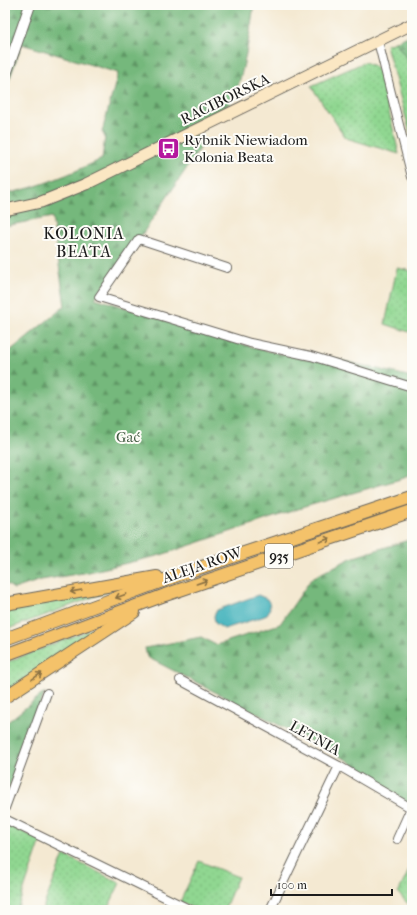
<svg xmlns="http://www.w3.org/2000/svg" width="417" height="915" font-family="'IM FELL French Canon',serif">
	<defs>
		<pattern id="grass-dots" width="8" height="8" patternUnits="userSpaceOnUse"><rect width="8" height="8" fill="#90d791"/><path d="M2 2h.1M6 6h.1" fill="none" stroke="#7cb87c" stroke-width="1.8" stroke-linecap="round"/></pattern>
		<pattern id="forest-firs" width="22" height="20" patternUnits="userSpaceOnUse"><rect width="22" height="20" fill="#74b87b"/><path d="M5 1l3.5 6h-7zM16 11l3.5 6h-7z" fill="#5e9564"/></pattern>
	</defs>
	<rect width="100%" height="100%" fill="#fdfcf7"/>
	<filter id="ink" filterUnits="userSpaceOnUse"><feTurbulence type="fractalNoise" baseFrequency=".025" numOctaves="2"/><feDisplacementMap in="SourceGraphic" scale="8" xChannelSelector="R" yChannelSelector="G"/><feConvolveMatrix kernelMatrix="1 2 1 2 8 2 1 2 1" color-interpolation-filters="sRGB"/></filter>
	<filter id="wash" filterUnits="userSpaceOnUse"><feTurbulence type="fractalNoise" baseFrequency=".012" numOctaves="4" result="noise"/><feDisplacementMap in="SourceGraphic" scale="16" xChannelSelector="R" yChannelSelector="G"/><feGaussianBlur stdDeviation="0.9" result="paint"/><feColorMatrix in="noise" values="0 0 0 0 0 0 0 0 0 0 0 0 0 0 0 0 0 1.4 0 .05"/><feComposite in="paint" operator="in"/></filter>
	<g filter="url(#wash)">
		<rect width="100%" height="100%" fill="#f4e9d2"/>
		<g fill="url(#grass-dots)" stroke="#567a56">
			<polygon points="395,42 412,66 412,140 386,45"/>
			<polygon points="365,62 374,66 380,73 399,154 346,138 311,86"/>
			<polygon points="397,268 412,271 412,333 385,324"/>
			<polygon points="126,585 5,630 5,608"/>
			<polygon points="114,620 5,692 5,663"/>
			<polygon points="5,824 41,840 17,910 5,910"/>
			<polygon points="64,855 120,883 107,910 42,910"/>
			<polygon points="199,861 238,877 224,910 198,910 180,902"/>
			<polygon points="412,864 412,908 398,893"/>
		</g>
		<g fill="url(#forest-firs)" stroke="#486a4c">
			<path d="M5,5h249c-3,20 -12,88 -26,100 -10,8 -34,18 -46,24l23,12 -66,98 -44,59 164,51 51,11 12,-4 90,21v97l-8,4 -103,30 -140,47 -72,17 -48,8 -27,9 -9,-6v-228l60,-49 -13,-89 -47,9v-32c35,-7 65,-20 97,-35l3,-22 -3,-5 16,-59 -96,-29 -17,48z"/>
			<polygon points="412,34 412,66 395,42"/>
			<polygon points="412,539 412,806 347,760 147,657 145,648 201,637 216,645 280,624 312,578 351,558"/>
			<polygon points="45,692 5,798 5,724"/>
		</g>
		<path fill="#43b2bc" stroke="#30676c" d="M258,595l9,4c4,6 4,12 -2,17l-41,13 -9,-6 -1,-7 3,-6z"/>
	</g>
	<g filter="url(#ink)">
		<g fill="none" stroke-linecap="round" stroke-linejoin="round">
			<defs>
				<g id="minor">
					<polyline points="378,41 412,177"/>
					<polyline points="227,268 139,239 99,297 250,343 311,356 412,387"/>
					<polyline points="180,680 339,766 270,910"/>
					<polyline points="339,766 411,808 397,839"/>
					<polyline points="5,808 47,693"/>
					<polyline points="5,819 191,910"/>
				</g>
				<polyline id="tertiary" points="5,77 30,5"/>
				<polyline id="secondary" points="5,210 41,202 86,184 412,24"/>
				<g id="primary">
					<polyline points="5,604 157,577"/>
					<polyline points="5,639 184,573 412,497"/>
					<polyline points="5,655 165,595 412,511"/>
					<polyline points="5,697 134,612"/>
				</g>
			</defs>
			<use href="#minor" stroke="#68645c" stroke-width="10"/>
			<use href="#tertiary" stroke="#68645c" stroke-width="12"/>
			<use href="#secondary" stroke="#68645c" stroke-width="13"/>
			<use href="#primary" stroke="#68645c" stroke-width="14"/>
			<use href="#minor" stroke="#fff" stroke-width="8"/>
			<use href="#tertiary" stroke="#fff" stroke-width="10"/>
			<use href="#secondary" stroke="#fbe7c3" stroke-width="11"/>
			<use href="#primary" stroke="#f4c26a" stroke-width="12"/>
		</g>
		<defs><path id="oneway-shaft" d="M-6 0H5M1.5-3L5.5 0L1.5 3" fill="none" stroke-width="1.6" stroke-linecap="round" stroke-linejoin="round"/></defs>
		<g stroke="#886f43">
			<use href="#oneway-shaft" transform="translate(325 540) rotate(-19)"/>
			<use href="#oneway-shaft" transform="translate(202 582) rotate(-19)"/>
			<use href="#oneway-shaft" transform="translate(76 591) rotate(170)"/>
			<use href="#oneway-shaft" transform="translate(121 596) rotate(160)"/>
			<use href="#oneway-shaft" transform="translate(37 676) rotate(-34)"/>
		</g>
	</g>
	<defs>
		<symbol id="bus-square" viewBox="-11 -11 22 22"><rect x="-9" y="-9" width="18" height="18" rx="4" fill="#b5179e" stroke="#fdfcf7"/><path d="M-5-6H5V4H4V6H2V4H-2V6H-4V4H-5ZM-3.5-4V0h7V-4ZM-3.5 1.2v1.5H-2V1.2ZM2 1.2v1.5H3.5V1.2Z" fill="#fff"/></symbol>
	</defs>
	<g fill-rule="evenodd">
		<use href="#bus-square" x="156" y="136" width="25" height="25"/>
	</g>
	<g text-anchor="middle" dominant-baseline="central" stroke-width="4" stroke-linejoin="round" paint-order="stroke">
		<rect fill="#fdfcf7" stroke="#605f5e" stroke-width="1" x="265" y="544" width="28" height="24" rx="3"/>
		<g font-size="14" font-weight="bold" fill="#1c1c1c">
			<text x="279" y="556">935</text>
		</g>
		<g font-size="15" fill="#1c1c1c" stroke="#fdfcf7">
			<text transform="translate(225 99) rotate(-26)">RACIBORSKA</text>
			<text transform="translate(202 565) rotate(-19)">ALEJA ROW</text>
			<text transform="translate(315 738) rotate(29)">LETNIA</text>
		</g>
		<g font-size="15" fill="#1c1c1c" stroke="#fdfcf7" text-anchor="start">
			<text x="184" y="140">Rybnik Niewiadom<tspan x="184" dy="17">Kolonia Beata</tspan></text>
		</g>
		<g font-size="15" fill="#455d45" stroke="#fdfcf7">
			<text x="128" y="437">Gać</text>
		</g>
		<g font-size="16" letter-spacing="1" fill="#1c1c1c" stroke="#fdfcf7">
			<text x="84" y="233">KOLONIA<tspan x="84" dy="18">BEATA</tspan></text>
		</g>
	</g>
	<rect width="417" height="915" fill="none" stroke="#fdfcf7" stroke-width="20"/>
	<path d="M271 889v6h121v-6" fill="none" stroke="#1c1c1c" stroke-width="2"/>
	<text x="277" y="889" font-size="12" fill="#1c1c1c" stroke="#fdfcf7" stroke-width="3" paint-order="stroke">100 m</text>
</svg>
